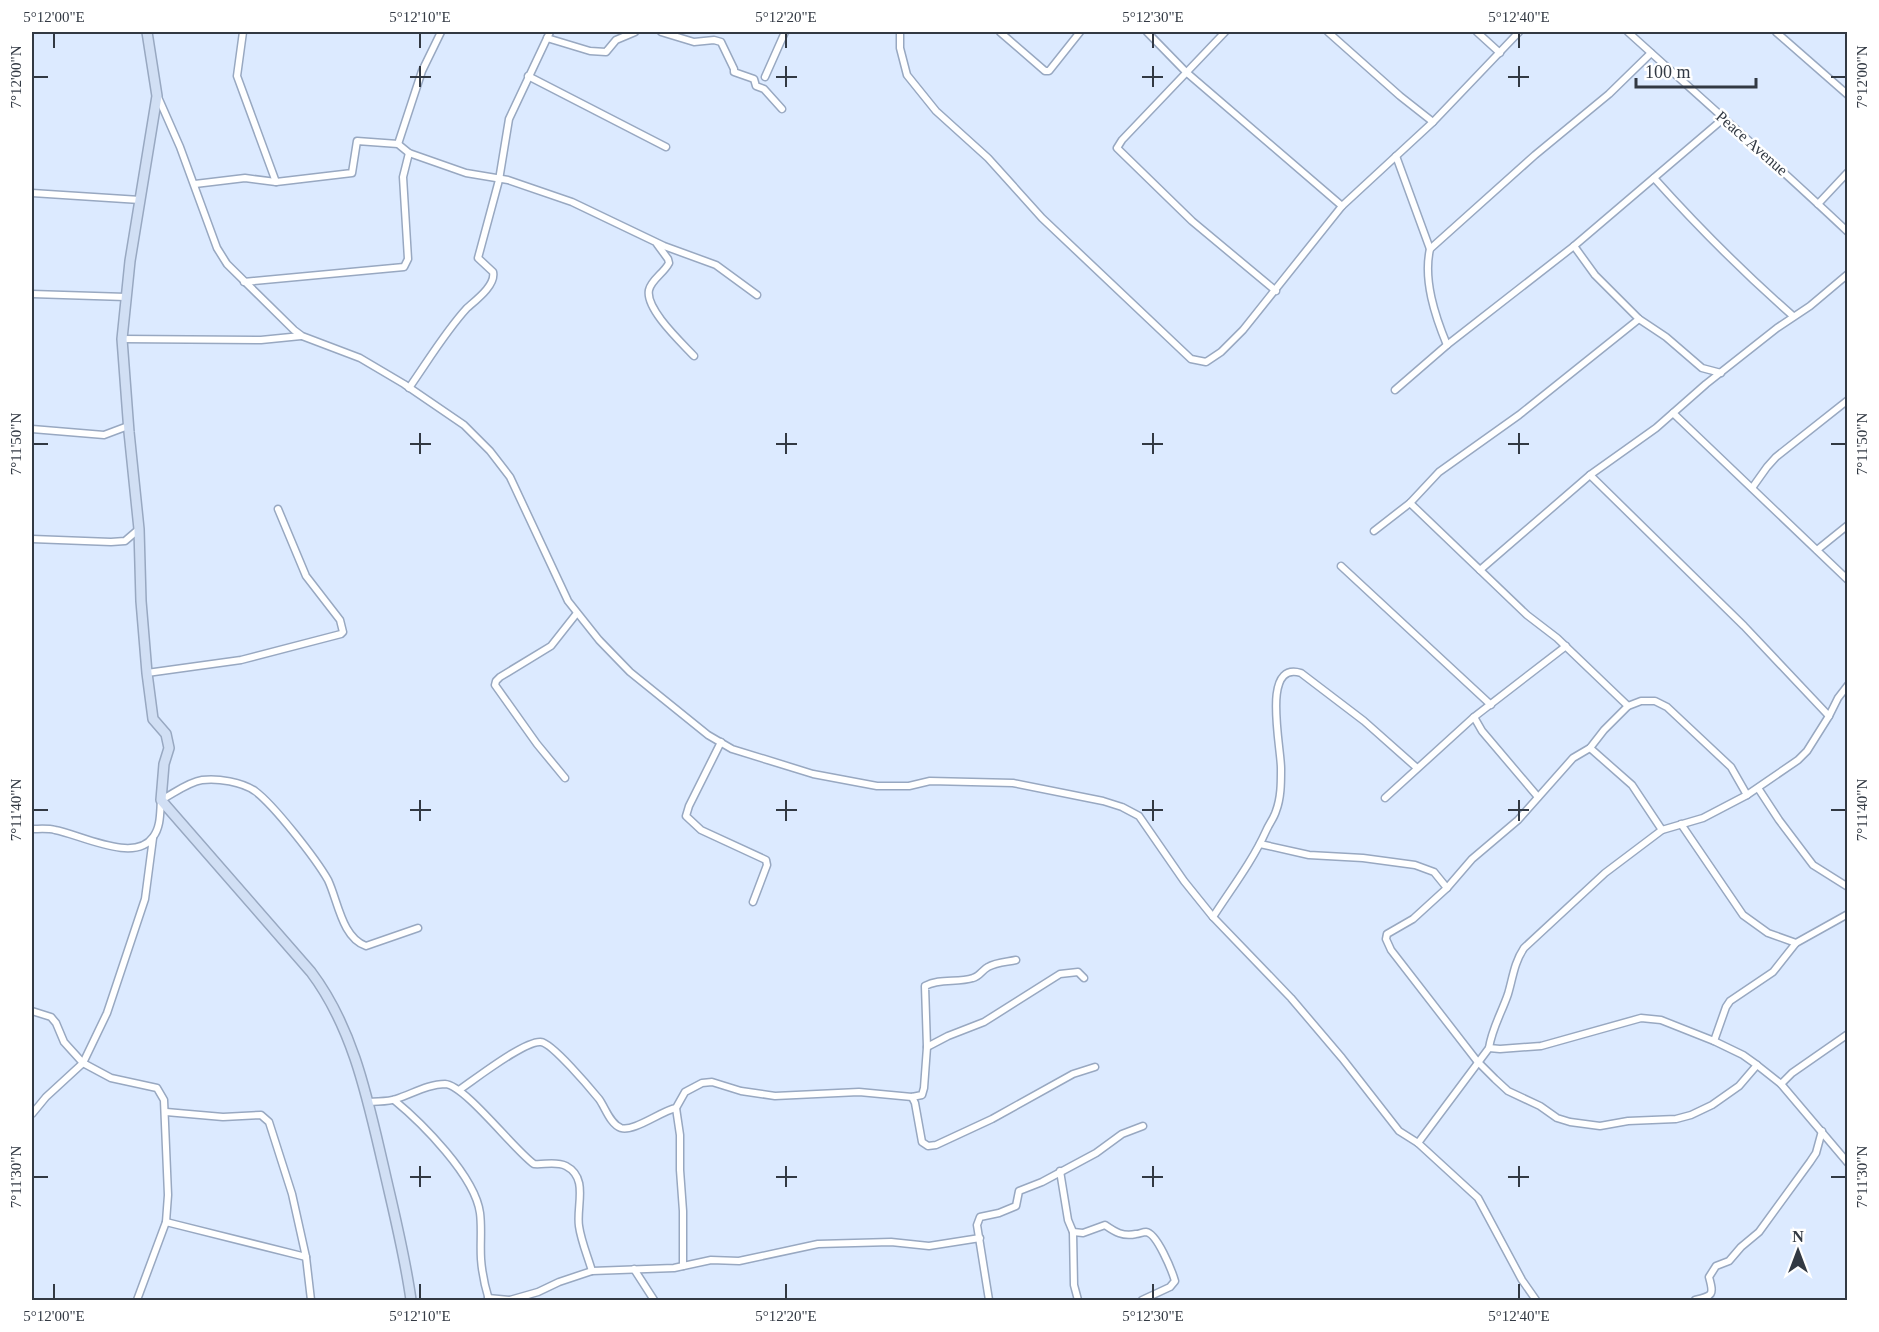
<svg xmlns="http://www.w3.org/2000/svg" width="1879" height="1332" font-family="'Times New Roman',serif">
	<rect width="100%" height="100%" fill="#dceaff"/>
	<g fill="none" stroke-linecap="round" stroke-linejoin="round">
		<defs>
			<g id="street">
				<polyline points="243,32 237,76 276,182"/>
				<polyline points="661,32 694,42 714,40 721,42 734,69 734,72 754,79 756,86 764,89 782,109"/>
				<polyline points="900,32 900,48 907,75 936,111 988,158 1042,218 1191,359 1206,362 1221,352 1243,330 1342,206 1433,122 1519,32"/>
				<polyline points="1000,32 1045,71 1049,71 1080,32"/>
				<polyline points="1147,32 1186,72 1342,206"/>
				<polyline points="1225,32 1122,140 1117,148 1192,221 1276,291"/>
				<polyline points="1328,32 1400,96 1433,122"/>
				<polyline points="1477,32 1500,53"/>
				<path d="M1628,32c73,66 148,132 220,200"/>
				<polyline points="1776,32 1848,95"/>
				<polyline points="547,38 590,51 606,52 616,40 635,32"/>
				<polyline points="528,76 666,147"/>
				<polyline points="765,77 785,32"/>
				<polyline points="158,97 180,147 217,248 227,264 294,330 302,336 360,358 404,384 464,425 490,451 510,477 568,601 599,640 630,672 708,735 732,749 813,774 877,786 909,786 930,781 1013,783 1103,801 1122,807 1139,816 1184,881 1213,917 1291,998 1342,1058 1399,1131 1418,1143 1478,1198 1522,1280 1536,1300"/>
				<polyline points="398,144 422,71 441,32"/>
				<path d="M1396,156l34,93c-7,31 5,67 17,96"/>
				<path d="M1654,178c44,49 90,95 139,138"/>
				<polyline points="195,184 245,178 276,182 352,173 357,141 398,144 409,153 466,173 508,180 572,202 664,246 716,265 757,295"/>
				<polyline points="32,193 140,200"/>
				<polyline points="1818,204 1848,172"/>
				<path d="M657,244l11,15 1,4c-5,10 -18,17 -20,27 -4,19 33,53 45,66"/>
				<polyline points="1574,246 1595,275 1639,319 1666,337 1702,368 1721,373"/>
				<polyline points="1430,249 1535,155 1609,94 1651,53"/>
				<polyline points="244,282 404,267 408,259 403,177 409,153"/>
				<polyline points="32,294 126,297"/>
				<polyline points="122,339 261,340 301,336"/>
				<path d="M409,388c19,-27 36,-56 58,-80 9,-8 29,-23 26,-36l-15,-14 21,-78 10,-61 41,-87"/>
				<polyline points="1395,390 1447,345 1574,246 1723,119"/>
				<polyline points="1673,413 1848,580"/>
				<polyline points="32,429 104,435 128,426"/>
				<polyline points="1590,475 1744,626 1829,716"/>
				<polyline points="1752,488 1767,467 1776,457 1848,400"/>
				<polyline points="1410,503 1527,615 1557,638 1628,706"/>
				<polyline points="1374,531 1410,503 1439,472 1519,415 1639,319"/>
				<polyline points="32,539 111,542 125,541 139,529"/>
				<polyline points="1817,550 1848,525"/>
				<polyline points="1341,566 1491,705"/>
				<polyline points="1480,570 1590,475 1656,428 1706,384 1777,328 1810,306 1848,274"/>
				<polyline points="147,673 241,660 341,634 343,632 340,620 306,576 278,509"/>
				<polyline points="1474,717 1482,731 1538,797"/>
				<polyline points="721,742 689,806 686,816 701,830 766,860 767,865 753,902"/>
				<polyline points="1590,748 1632,785 1662,830"/>
				<polyline points="565,778 537,744 495,685 496,681 500,677 551,646 577,613"/>
				<polyline points="1758,788 1779,820 1813,865 1848,887"/>
				<polyline points="1747,795 1731,767 1667,707 1655,701 1641,701 1628,706 1604,730 1590,748 1573,758 1518,820 1472,859 1447,888 1413,919 1387,934 1386,939 1391,950 1477,1061 1495,1079 1508,1091 1540,1106 1557,1118 1570,1122 1600,1126 1628,1121 1676,1119 1691,1115 1712,1105 1739,1086 1757,1065"/>
				<polyline points="1385,798 1474,717 1566,646"/>
				<polyline points="1681,824 1743,915 1768,933 1796,943"/>
				<path d="M32,829c7,0 16,-1 23,1 24,4 80,34 98,7 8,-10 7,-25 8,-37 12,-6 27,-18 41,-20 16,-2 40,2 53,11 19,14 61,68 73,89 10,21 14,58 38,66l52,-18"/>
				<polyline points="1260,844 1309,855 1363,858 1415,865 1434,872 1447,888"/>
				<path d="M1213,917c18,-28 39,-55 53,-86 3,-7 8,-13 10,-20 5,-13 5,-28 5,-41 1,-20 -21,-110 20,-97l63,48 53,47"/>
				<polyline points="32,1011 51,1017 56,1023 64,1042 83,1063 111,1078 157,1088 164,1100 168,1195 166,1222 137,1300"/>
				<polyline points="1714,1041 1726,1007 1730,1001 1773,972 1796,943 1848,914"/>
				<polyline points="927,1047 948,1036 984,1022 1060,974 1078,972 1084,978"/>
				<polyline points="1489,1048 1500,1049 1541,1046 1641,1018 1661,1020 1714,1041 1743,1055 1757,1065 1781,1084 1848,1163"/>
				<polyline points="1781,1084 1792,1073 1848,1034"/>
				<path d="M459,1090c15,-10 66,-50 82,-48 11,1 49,46 58,57 6,8 11,25 22,29 13,4 40,-17 55,-20l9,-16 17,-9 10,-1 29,9 34,5 84,-4 53,5 10,-2 2,-7 3,-41 -2,-61c15,-8 32,-3 48,-8 7,-2 9,-8 15,-11 8,-5 19,-5 28,-7"/>
				<polyline points="912,1097 915,1103 922,1142 928,1146 936,1145 992,1119 1073,1074 1095,1067"/>
				<path d="M394,1100c28,23 81,76 86,113 2,15 0,31 1,46 1,14 4,28 8,41"/>
				<path d="M369,1102c9,-1 19,0 27,-3 16,-5 32,-15 49,-15 20,1 69,66 89,80 10,1 22,-3 32,2 23,12 10,40 13,60 2,15 9,31 13,45"/>
				<polyline points="676,1108 680,1135 680,1170 683,1211 683,1266"/>
				<polyline points="166,1112 223,1117 261,1115 269,1122 292,1194 306,1257 311,1300"/>
				<polyline points="32,1114 46,1097 83,1063 107,1013 145,899 153,838"/>
				<path d="M1418,1143l71,-95c3,-20 13,-36 19,-54 5,-17 6,-31 16,-46l81,-75 57,-43 41,-12 44,-23 51,-35 9,-9 22,-35 9,-18 10,-13"/>
				<polyline points="1060,1171 1068,1220 1073,1232 1074,1285 1078,1300"/>
				<polyline points="166,1222 306,1257"/>
				<path d="M1073,1232l10,1 22,-8c10,7 18,12 31,9 4,0 6,-2 10,-2 11,1 26,39 29,49l-5,6 -28,13"/>
				<polyline points="634,1269 654,1300"/>
				<polyline points="488,1298 509,1300"/>
				<polyline points="510,1300 538,1292 559,1282 592,1271 674,1268 711,1260 739,1261 818,1244 891,1242 929,1246 980,1238"/>
				<polyline points="989,1300 977,1225 980,1217 999,1213 1016,1206 1019,1191 1042,1182 1096,1153 1122,1134 1143,1126"/>
				<path d="M1695,1300c18,-4 19,-5 14,-23l7,-11 13,-5 12,-14 18,-15 51,-70 6,-9 6,-22"/>
			</g>
			<path id="secondary" d="M147,32l10,64 -27,165 -8,78 7,93 10,97 2,72 6,72 6,46 13,15 3,14 -5,16 -3,36 150,172c43,57 57,129 73,197 10,44 21,87 27,131"/>
		</defs>
		<use href="#street" stroke="#98a8c1" stroke-width="9"/>
		<use href="#secondary" stroke="#98a8c1" stroke-width="12"/>
		<use href="#street" stroke="#fff" stroke-width="6"/>
		<use href="#secondary" stroke="#d1dff4" stroke-width="9"/>
	</g>
	<path fill="none" stroke="#323943" stroke-width="2" d="M54,33v15M420,33v15M786,33v15M1153,33v15M1519,33v15M420,66v21M786,66v21M1153,66v21M1519,66v21M33,77h15M410,77h21M776,77h21M1142,77h21M1508,77h21M1831,77h15M420,433v21M786,433v21M1153,433v21M1519,433v21M33,444h15M410,444h21M776,444h21M1142,444h21M1508,444h21M1831,444h15M420,800v21M786,800v21M1153,800v21M1519,800v21M33,810h15M410,810h21M776,810h21M1142,810h21M1508,810h21M1831,810h15M420,1166v21M786,1166v21M1153,1166v21M1519,1166v21M33,1177h15M410,1177h21M776,1177h21M1142,1177h21M1508,1177h21M1831,1177h15M54,1284v15M420,1284v15M786,1284v15M1153,1284v15M1519,1284v15"/>
	<g text-anchor="middle" dominant-baseline="central" stroke-width="5" stroke-linejoin="round" paint-order="stroke">
		<g font-size="16" fill="#323943" stroke="#fff">
			<text transform="translate(1752 143) rotate(41)">Peace Avenue</text>
		</g>
	</g>
	<rect width="1879" height="1332" fill="none" stroke="#ffffff" stroke-width="66"/>
	<g transform="translate(1798 1251)" stroke="#ffffff" stroke-width="4.5" paint-order="stroke">
	<path d="M0-4.5L10 22L0 15L-10 22Z" fill="#323943"/>
	<text y="-9" font-size="16" font-weight="bold" text-anchor="middle" fill="#323943">N</text>
	</g>
	<path d="M1636 78v9h120v-9" fill="none" stroke="#323943" stroke-width="3"/>
	<text x="1645" y="78" font-size="18" fill="#323943" stroke="#ffffff" stroke-width="4.5" paint-order="stroke">100 m</text>
	<rect x="33" y="33" width="1813" height="1266" fill="none" stroke="#323943" stroke-width="2"/>
	<g font-size="15" text-anchor="middle" fill="#323943">
		<text x="54" y="22">5°12'00"E</text>
		<text x="420" y="22">5°12'10"E</text>
		<text x="786" y="22">5°12'20"E</text>
		<text x="1153" y="22">5°12'30"E</text>
		<text x="1519" y="22">5°12'40"E</text>
		<text transform="translate(16 77) rotate(-90)" y="5">7°12'00"N</text>
		<text transform="translate(1862 77) rotate(-90)" y="5">7°12'00"N</text>
		<text transform="translate(16 444) rotate(-90)" y="5">7°11'50"N</text>
		<text transform="translate(1862 444) rotate(-90)" y="5">7°11'50"N</text>
		<text transform="translate(16 810) rotate(-90)" y="5">7°11'40"N</text>
		<text transform="translate(1862 810) rotate(-90)" y="5">7°11'40"N</text>
		<text transform="translate(16 1177) rotate(-90)" y="5">7°11'30"N</text>
		<text transform="translate(1862 1177) rotate(-90)" y="5">7°11'30"N</text>
		<text x="54" y="1321">5°12'00"E</text>
		<text x="420" y="1321">5°12'10"E</text>
		<text x="786" y="1321">5°12'20"E</text>
		<text x="1153" y="1321">5°12'30"E</text>
		<text x="1519" y="1321">5°12'40"E</text>
	</g>
</svg>
